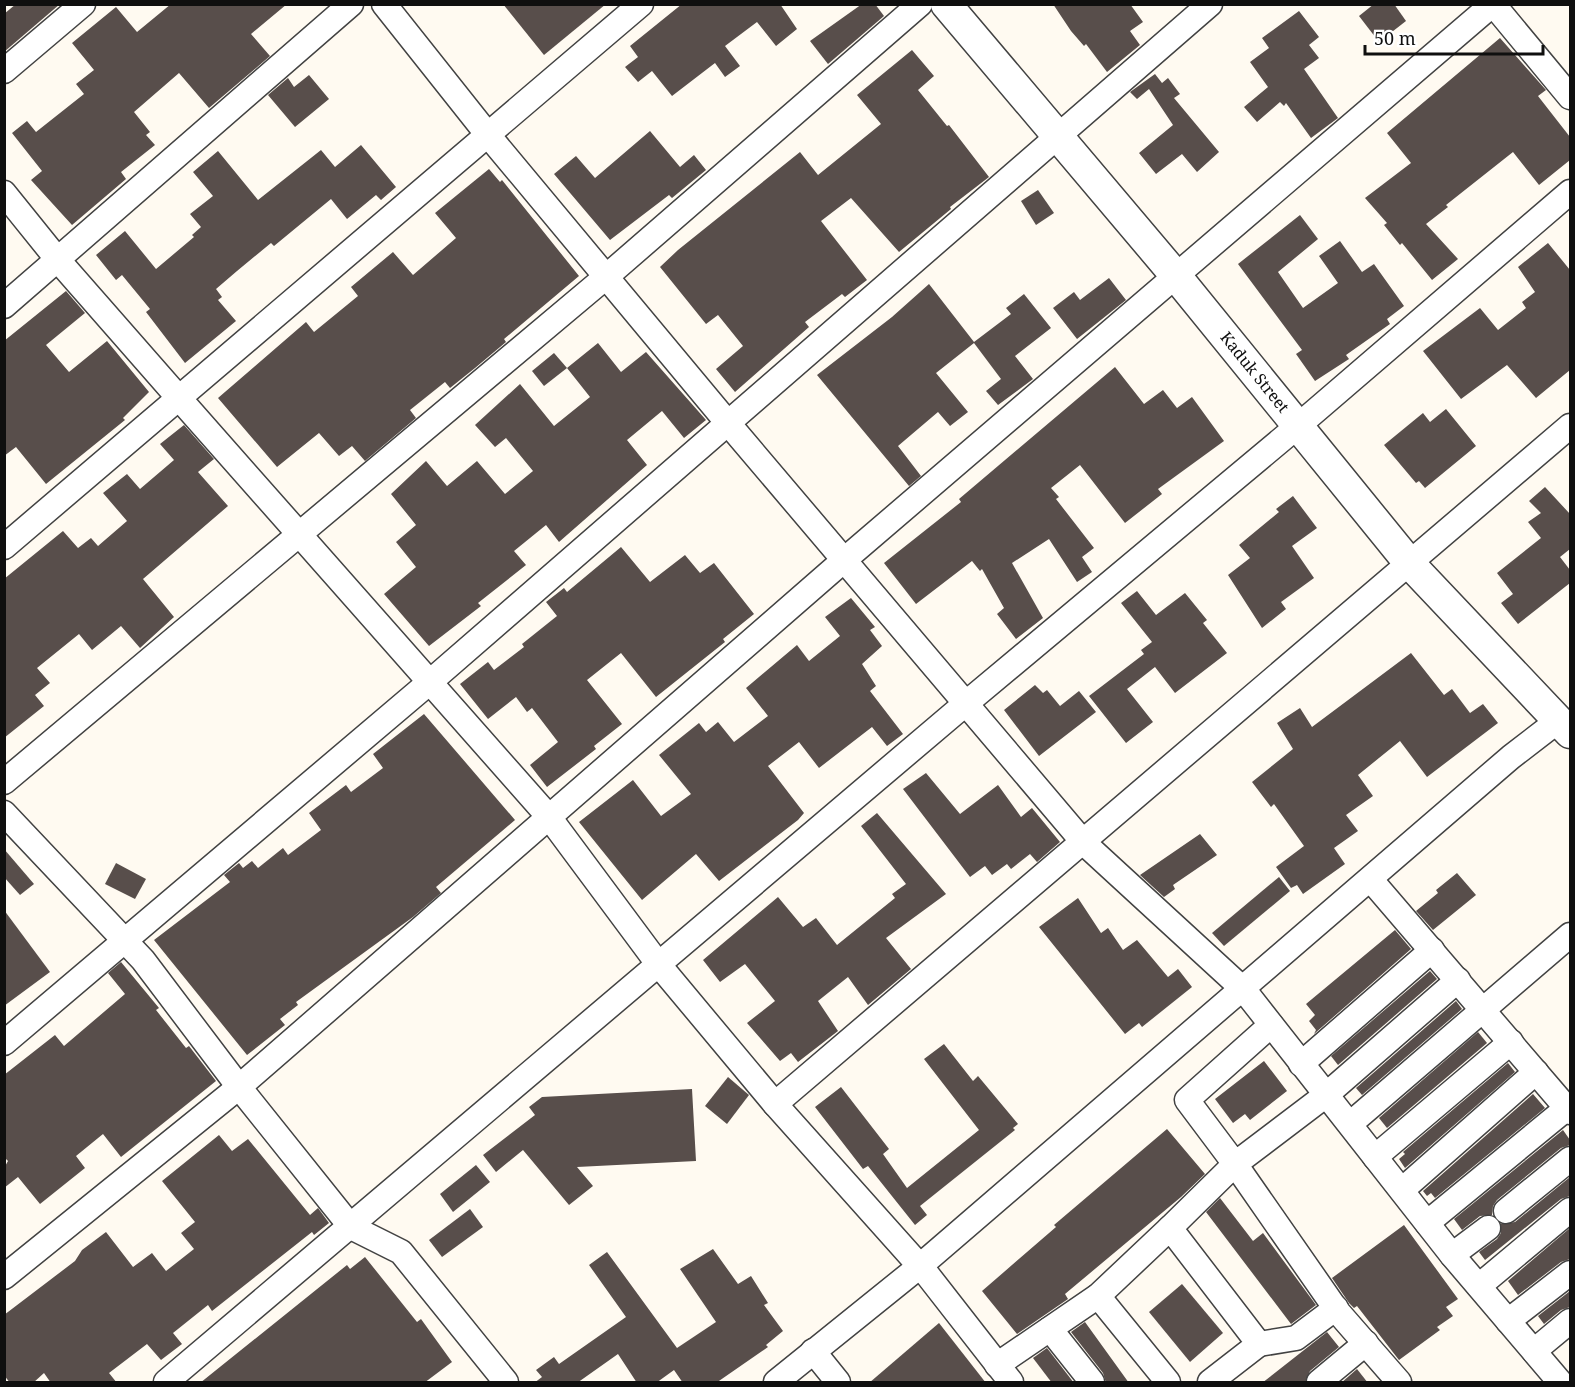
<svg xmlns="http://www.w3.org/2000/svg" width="1575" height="1387" font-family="'Noto Serif',serif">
	<rect width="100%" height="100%" fill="#fffaf1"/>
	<g fill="#584e4b">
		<polygon points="16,4 60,4 4,52 4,14"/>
		<polygon points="171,4 287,4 251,34 270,56 209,108 179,73 134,112 150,132 146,135 155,145 121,172 126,179 72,225 31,180 42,171 12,133 27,121 36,132 84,94 76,84 94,70 72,43 116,7 137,32"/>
		<polygon points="503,4 606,4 544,55"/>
		<polygon points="682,4 780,4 797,29 776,46 757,22 725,46 740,66 725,77 715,63 672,96 652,71 638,82 625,67 638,57 630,46"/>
		<polygon points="862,4 875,4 884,16 828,64 810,41"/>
		<polygon points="1053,4 1130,4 1143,22 1130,31 1140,45 1107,72 1086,44 1084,46 1071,31"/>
		<polygon points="1374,4 1394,4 1406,21 1379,42 1359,16"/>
		<polygon points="1299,11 1319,37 1309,45 1319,58 1304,69 1338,118 1311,138 1286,103 1284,106 1280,102 1257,122 1244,107 1268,87 1250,62 1269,48 1262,38"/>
		<polygon points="1500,38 1546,90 1538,96 1570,137 1570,160 1539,185 1513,152 1446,205 1448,207 1426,224 1458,259 1432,280 1402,243 1400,245 1384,225 1387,223 1365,198 1411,163 1387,133"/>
		<polygon points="912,50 934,76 918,90 947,126 949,125 989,177 950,207 951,209 899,252 851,198 821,221 867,280 845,297 842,294 805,322 809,327 735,392 716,369 743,346 718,315 706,324 660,267 678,250 800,152 818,175 881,124 857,95"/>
		<polygon points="1155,74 1162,83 1168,78 1180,94 1174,98 1219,152 1197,172 1182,154 1156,174 1139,153 1173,125 1149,89 1137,99 1130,92"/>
		<polygon points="309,75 329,99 295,127 268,95 288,78 294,87"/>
		<polygon points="650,131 680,167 694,155 706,170 672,198 669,195 610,240 554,174 576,156 595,178"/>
		<polygon points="361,145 396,187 381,200 376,195 347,219 331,199 274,246 271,243 237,271 216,289 222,297 218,300 236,321 185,363 146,312 150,309 122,275 116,280 96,255 125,231 156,269 194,237 192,235 201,227 190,214 213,196 193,172 218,151 258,200 321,150 335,167"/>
		<polygon points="489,169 500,182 502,180 579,276 504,339 506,342 475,368 450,388 445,382 410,410 416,418 365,461 352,446 339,456 319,433 277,467 218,398 306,322 314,332 358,296 351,287 393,252 413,275 456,238 435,213"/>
		<polygon points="1038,190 1054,213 1036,225 1021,201"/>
		<polygon points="1300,215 1318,239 1278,272 1303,308 1338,283 1319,256 1340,241 1362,272 1374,264 1404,306 1387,319 1390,324 1346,355 1349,359 1315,381 1296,354 1302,350 1238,264"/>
		<polygon points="1548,243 1570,270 1570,370 1536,398 1507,365 1461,399 1423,351 1480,308 1498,330 1526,308 1522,302 1535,292 1518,267"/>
		<polygon points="1109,278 1126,300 1077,339 1053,308 1074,292 1080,300"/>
		<polygon points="929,284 974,342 1011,314 1006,308 1024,294 1051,328 1015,356 1033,379 998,405 986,391 1001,379 974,343 936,373 968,412 950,426 938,412 898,446 921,476 909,486 817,375 892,317"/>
		<polygon points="66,291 85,313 46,345 69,372 107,341 149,392 123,418 125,420 46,484 16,447 4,456 4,341"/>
		<polygon points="598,343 621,372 646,352 706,420 684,438 662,411 627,440 647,465 559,542 546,525 514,551 526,565 478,603 481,606 429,646 384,594 416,567 396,542 416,525 391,494 426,461 447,486 477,461 505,494 533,471 506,438 495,447 475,425 520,384 554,426 590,397 567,368"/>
		<polygon points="554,353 567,368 544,386 532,371"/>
		<polygon points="1115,367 1144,404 1163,390 1177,408 1192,397 1224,441 1158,489 1162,494 1125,523 1080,465 1051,488 1059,497 1056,499 1094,548 1082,557 1092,572 1077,582 1049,539 1012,563 1043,618 1016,639 997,614 1004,608 982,569 980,571 972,561 916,604 884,563 961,502 959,499"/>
		<polygon points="1446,409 1476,446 1425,488 1419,481 1416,483 1384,445 1423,413 1430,422"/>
		<polygon points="184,425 214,459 198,472 228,506 143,579 174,617 140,648 121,626 92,650 79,634 37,668 50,683 35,695 44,706 4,738 4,579 63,531 78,548 91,538 98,546 127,521 103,493 127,474 140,489 174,460 160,444"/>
		<polygon points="1545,487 1570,514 1570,549 1560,557 1570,570 1570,583 1518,624 1501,603 1513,594 1497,573 1541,538 1528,522 1541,513 1529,501"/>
		<polygon points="1293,496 1317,528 1292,546 1314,578 1281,602 1286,609 1262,628 1228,575 1250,558 1239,545 1279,512 1276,509"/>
		<polygon points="621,547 650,582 685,555 700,573 714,563 754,614 723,639 725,642 656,697 621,653 587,680 622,724 594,746 596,749 547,787 530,765 558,742 532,708 527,712 516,697 488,719 460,684 488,662 494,670 524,647 522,644 557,616 546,602 564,588 567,592"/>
		<polygon points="1137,591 1156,615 1185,593 1207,620 1203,623 1227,653 1175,693 1155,667 1127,689 1153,722 1126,743 1089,696 1144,654 1141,650 1152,642 1121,603"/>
		<polygon points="851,598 875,627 870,630 882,646 862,664 876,686 870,691 903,734 887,746 872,727 819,768 799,742 768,766 804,813 798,820 719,881 696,854 642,900 579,822 633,780 661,816 691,794 659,755 699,723 706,732 718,722 734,742 768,716 746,688 797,645 809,661 840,636 825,617"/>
		<polygon points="1411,653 1444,695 1452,689 1470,713 1483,704 1498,723 1427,777 1400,741 1358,775 1373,796 1346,815 1358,831 1334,848 1345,864 1303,894 1297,885 1291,888 1276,867 1304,846 1274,804 1271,807 1252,782 1293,749 1277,723 1300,708 1312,727"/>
		<polygon points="1035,685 1043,693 1047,690 1060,706 1079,691 1096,712 1039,756 1004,710"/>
		<polygon points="424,714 515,820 436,887 441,893 413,917 296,1002 298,1005 280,1019 285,1025 247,1055 154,940 230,882 224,875 239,863 243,868 252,861 258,868 283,848 288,855 321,830 309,813 346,785 351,792 383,768 373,754"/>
		<polygon points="926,773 960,814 998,785 1021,817 1032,808 1060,842 1037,862 1030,854 1011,869 1007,864 992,875 985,866 970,877 903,789"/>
		<polygon points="877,813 946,894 886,938 911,969 868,1005 848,977 818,1001 838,1031 798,1062 791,1053 780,1061 747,1023 775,1001 745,964 720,982 703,960 778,897 803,927 816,918 837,945 895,898 892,894 906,884 861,826"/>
		<polygon points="1200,834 1217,855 1173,885 1175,889 1164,897 1140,875"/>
		<polygon points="4,849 34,884 20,895 4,877"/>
		<polygon points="116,863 146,879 135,899 105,884"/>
		<polygon points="1457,873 1476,895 1433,930 1416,911 1438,893 1436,890"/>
		<polygon points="1279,877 1290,891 1224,946 1212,933"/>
		<polygon points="1078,898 1101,933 1108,928 1123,950 1137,940 1168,977 1178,969 1192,987 1142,1027 1139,1023 1125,1034 1039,927"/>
		<polygon points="4,910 50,972 4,1006"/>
		<polygon points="1395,930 1411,949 1314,1034 1316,1030 1309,1021 1315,1015 1306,1004"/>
		<polygon points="121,962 159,1008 156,1010 186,1048 189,1046 216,1081 121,1157 103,1134 76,1156 85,1168 40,1204 18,1177 4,1188 4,1168 8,1161 4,1157 4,1075 55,1035 64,1046 125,994 108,973"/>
		<polygon points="1430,971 1437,979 1338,1065 1331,1056"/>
		<polygon points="1456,1001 1462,1009 1362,1095 1356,1088"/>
		<polygon points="1478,1032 1487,1043 1387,1128 1379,1118"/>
		<polygon points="944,1044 973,1081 978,1076 1018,1124 1013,1128 1015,1130 920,1206 927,1215 915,1225 868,1166 863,1169 815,1107 841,1087 889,1149 883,1154 907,1188 979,1130 924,1059"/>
		<polygon points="1264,1061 1287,1091 1250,1120 1245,1114 1233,1123 1215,1099"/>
		<polygon points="1508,1063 1515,1072 1405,1168 1399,1159 1405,1154 1403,1152"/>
		<polygon points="728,1077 749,1095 727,1124 705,1106"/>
		<polygon points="692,1089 696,1161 577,1167 593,1186 569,1205 523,1150 496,1172 483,1155 535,1115 529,1107 542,1097"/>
		<polygon points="1533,1094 1545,1108 1435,1198 1431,1193 1427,1196 1423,1191"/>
		<polygon points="1167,1129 1205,1174 1181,1197 1065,1294 1068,1299 1017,1334 982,1291 1056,1227 1054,1225"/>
		<polygon points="1563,1130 1570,1140 1570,1145 1561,1148 1497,1200 1493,1206 1492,1215 1480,1216 1462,1230 1454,1219"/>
		<polygon points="219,1135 232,1151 248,1139 310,1215 318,1208 329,1223 314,1235 312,1232 212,1311 208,1305 173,1333 182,1344 161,1360 147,1344 109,1373 117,1383 51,1383 44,1373 33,1383 10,1383 4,1375 4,1315 75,1261 82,1250 106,1232 133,1267 152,1253 166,1271 194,1249 181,1233 195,1222 162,1181"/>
		<polygon points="476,1165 490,1182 453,1212 440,1194"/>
		<polygon points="1570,1177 1570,1196 1561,1199 1485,1260 1479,1252 1497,1239 1501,1233 1501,1224 1515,1222"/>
		<polygon points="1220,1198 1253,1241 1263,1233 1316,1305 1291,1324 1206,1212"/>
		<polygon points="470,1209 483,1227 442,1257 429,1240"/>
		<polygon points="1404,1225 1458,1299 1446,1307 1453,1316 1437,1327 1440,1330 1399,1360 1357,1306 1354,1308 1349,1303 1332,1278"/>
		<polygon points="1570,1228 1570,1259 1561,1262 1518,1295 1508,1281"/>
		<polygon points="713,1249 738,1284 751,1276 768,1303 764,1305 783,1331 766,1345 768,1347 716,1383 683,1383 674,1370 656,1383 637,1383 618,1354 577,1383 534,1383 542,1377 536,1370 554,1357 559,1364 626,1317 589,1265 607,1252 677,1348 716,1322 680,1269"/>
		<polygon points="365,1257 417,1322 421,1319 452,1362 424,1383 200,1383 347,1265 350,1269"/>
		<polygon points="1182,1284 1223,1333 1190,1362 1149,1312"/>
		<polygon points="1570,1291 1570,1307 1561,1310 1544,1324 1538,1316"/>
		<polygon points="1085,1322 1129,1383 1106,1383 1103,1373 1071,1332"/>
		<polygon points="939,1323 986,1383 869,1383"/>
		<polygon points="1327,1332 1339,1347 1310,1371 1305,1383 1262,1383"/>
		<polygon points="1047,1348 1074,1383 1052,1383 1033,1358"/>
		<polygon points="1357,1369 1368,1383 1341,1383"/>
	</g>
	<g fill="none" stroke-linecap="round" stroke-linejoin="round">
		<defs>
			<g id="minor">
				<polyline points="384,4 488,135 727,422 1084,843 1244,990 1452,1255 1560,1382"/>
				<polyline points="1493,4 1570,97"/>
				<polyline points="4,71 83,4"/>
				<polyline points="4,193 58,260 178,397 549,817 659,965 775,1104 926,1273 1011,1382"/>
				<polyline points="4,306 351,4"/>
				<polyline points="4,547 641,4"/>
				<polyline points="4,782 607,276 920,4"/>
				<polyline points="4,813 143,960 239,1087 351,1227 401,1252 506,1382"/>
				<polyline points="1371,880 1570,1112"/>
				<polyline points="1271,1025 1187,1100 1235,1164 1326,1095 1458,980"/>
				<polyline points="4,1043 431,681 1210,4"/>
				<polyline points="1301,1064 1432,950"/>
				<polyline points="775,1104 1570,426"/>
				<polyline points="1350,1124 1570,935"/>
				<polyline points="1375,1157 1511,1042"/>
				<polyline points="1402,1190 1536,1072"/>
				<polyline points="1506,1211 1570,1159"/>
				<polyline points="1427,1223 1567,1108"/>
				<polyline points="1170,1228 1235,1164 1338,1312 1399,1382"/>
				<polyline points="1452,1255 1488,1228"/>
				<polyline points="4,1277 239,1087 843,561 1493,4"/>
				<polyline points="1479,1286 1570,1210"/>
				<polyline points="1098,1296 1168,1382"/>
				<polyline points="1508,1321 1570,1273"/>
				<polyline points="1050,1329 1092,1382"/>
				<polyline points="1259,1344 1296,1338 1336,1308"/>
				<polyline points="813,1351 838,1382"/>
				<polyline points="1534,1351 1570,1321"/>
				<polyline points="997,1365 1098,1296 1170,1228 1259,1344 1210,1382"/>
				<polyline points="166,1382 964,705 1299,425 1570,192"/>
				<polyline points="776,1382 920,1266 1511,757 1559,720"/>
				<polyline points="1319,1382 1366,1343"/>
			</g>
			<polyline id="tertiary" points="946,4 1176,276 1410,564 1570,733"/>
		</defs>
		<use href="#minor" stroke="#424242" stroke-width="27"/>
		<use href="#tertiary" stroke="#424242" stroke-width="33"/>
		<use href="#minor" stroke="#fff" stroke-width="24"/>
		<use href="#tertiary" stroke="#fff" stroke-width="30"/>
	</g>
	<g text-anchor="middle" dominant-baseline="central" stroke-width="6" stroke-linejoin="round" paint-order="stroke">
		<g font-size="16" fill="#0f0f0f" stroke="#fff">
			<text transform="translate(1255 372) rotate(51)">Kaduk Street</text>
		</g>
	</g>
	<rect width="1575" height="1387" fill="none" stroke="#0f0f0f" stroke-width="12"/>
	<path d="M1365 45v9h178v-9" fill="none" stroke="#0f0f0f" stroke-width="3"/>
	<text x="1374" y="45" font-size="18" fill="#0f0f0f" stroke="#ffffff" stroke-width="4.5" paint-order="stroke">50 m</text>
</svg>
